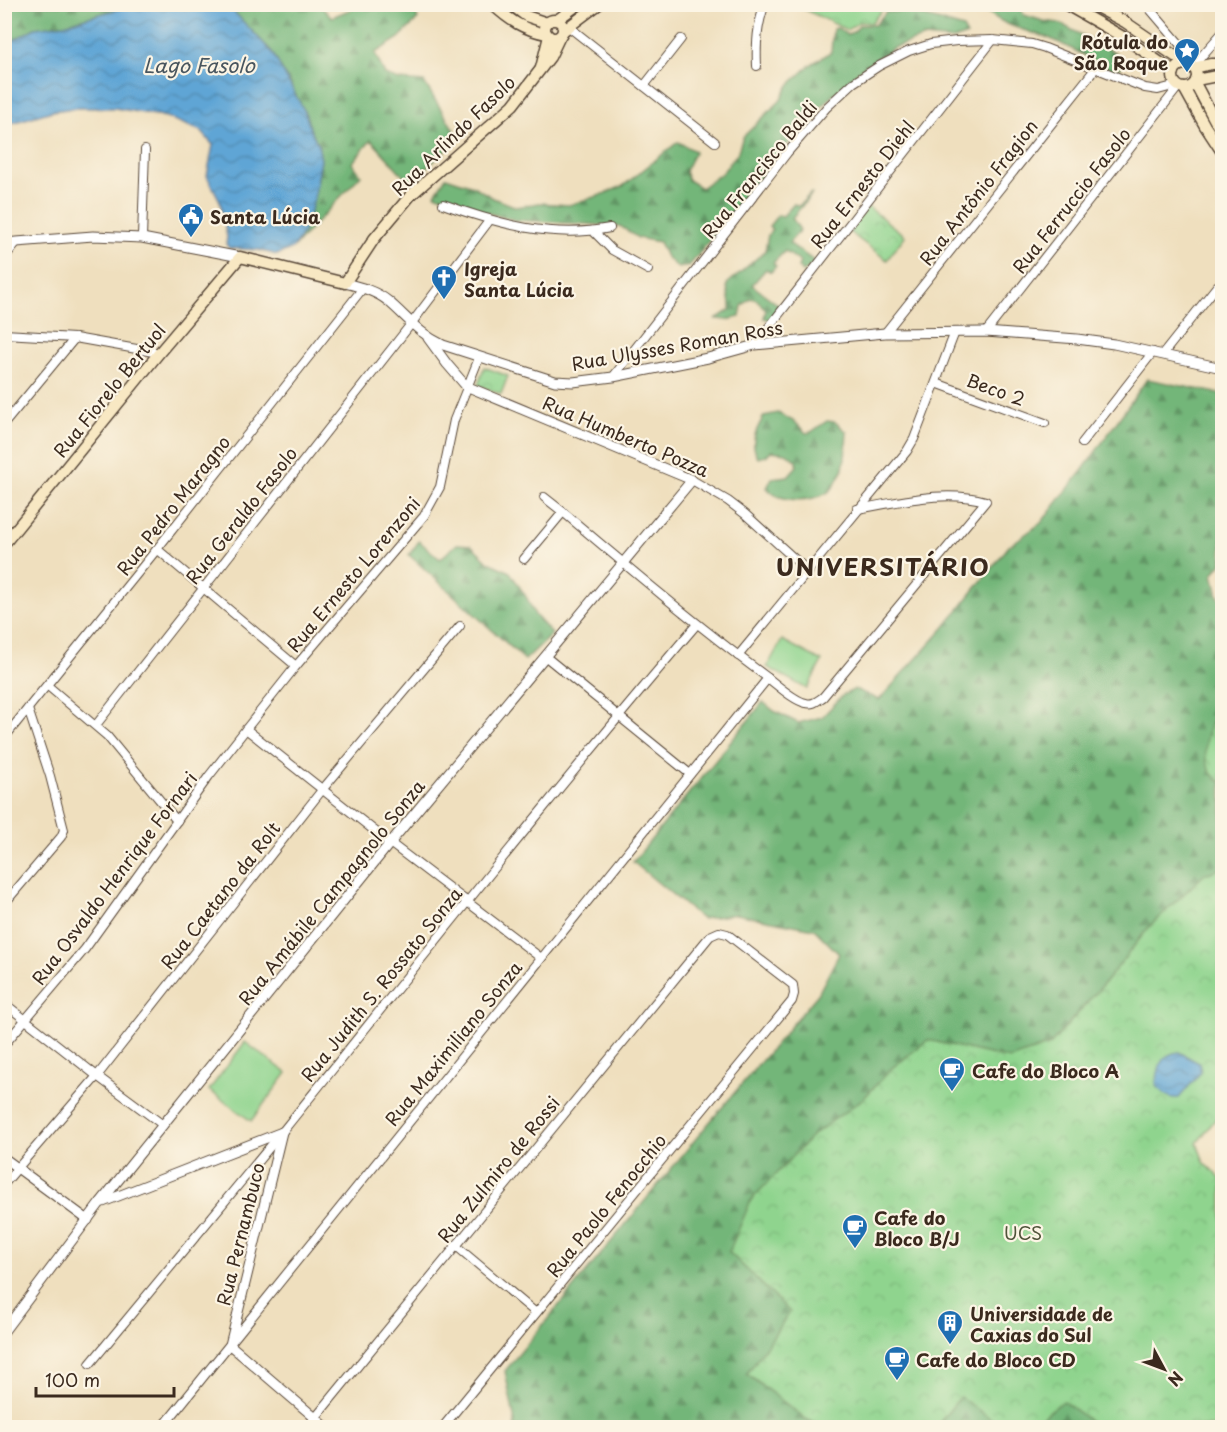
<svg xmlns="http://www.w3.org/2000/svg" width="1227" height="1432" font-family="'Playpen Sans',sans-serif">
	<defs>
		<pattern id="forest-firs" width="22" height="20" patternUnits="userSpaceOnUse" patternTransform="scale(1.5)"><rect width="22" height="20" fill="#73b679"/><path d="M5 1l3.5 6h-7zM16 11l3.5 6h-7z" fill="#609463"/></pattern>
		<pattern id="park-crowns" width="20" height="18" patternUnits="userSpaceOnUse" patternTransform="scale(1.5)"><rect width="20" height="18" fill="#8fd48e"/><path d="M2 6a3 3 0 1 1 6 0M12 15a3 3 0 1 1 6 0" fill="none" stroke="#7cb67a"/></pattern>
		<pattern id="water-waves" width="16" height="10" patternUnits="userSpaceOnUse" patternTransform="scale(1.5)"><rect width="16" height="10" fill="#5fa5d5"/><path d="M0 5q4-4 8 0t8 0" fill="none" stroke="#5087ac"/></pattern>
	</defs>
	<rect width="100%" height="100%" fill="#fcf5e5"/>
	<filter id="ink" filterUnits="userSpaceOnUse"><feTurbulence type="fractalNoise" baseFrequency=".0167" numOctaves="2"/><feDisplacementMap in="SourceGraphic" scale="12" xChannelSelector="R" yChannelSelector="G"/><feConvolveMatrix kernelMatrix="1 2 1 2 8 2 1 2 1" color-interpolation-filters="sRGB"/></filter>
	<filter id="wash" filterUnits="userSpaceOnUse"><feTurbulence type="fractalNoise" baseFrequency=".008" numOctaves="4" result="noise"/><feDisplacementMap in="SourceGraphic" scale="24" xChannelSelector="R" yChannelSelector="G"/><feGaussianBlur stdDeviation="1.35" result="paint"/><feColorMatrix in="noise" values="0 0 0 0 0 0 0 0 0 0 0 0 0 0 0 0 0 1.4 0 .05"/><feComposite in="paint" operator="in"/></filter>
	<g filter="url(#wash)">
		<rect width="100%" height="100%" fill="#efdfbe"/>
		<g fill="url(#forest-firs)" stroke="#57704c" stroke-width="1.5">
			<polygon points="4,5 133,5 64,24 35,28 5,45"/>
			<polygon points="221,5 319,5 332,17 361,5 413,5 418,19 399,38 375,53 385,75 399,80 424,82 459,138 410,183 371,140 352,163 361,175 293,248 303,233 314,200 321,160 318,144 311,131 305,112 272,52 234,12"/>
			<path d="M981,5h37l6,10 19,6 16,2 57,30 5,7 1,7 -9,3c-21,-10 -41,-22 -62,-31 -24,-9 -53,-13 -70,-34z"/>
			<polygon points="907,11 963,28 967,35 953,40 925,37 893,48 862,68 809,118 689,266 678,268 666,257 659,242 638,238 620,226 515,220 473,209 435,194 446,177 473,186 493,198 517,207 539,203 569,205 601,195 623,186 678,142 695,151 685,171 688,180 701,188 722,173 737,154 743,137 780,101 789,85 810,65 831,52 833,29 838,28 847,35 855,31 859,25 875,25 886,12"/>
			<path d="M811,193l1,1 -20,24 8,12 -11,13 25,18 -1,4 -10,7 -5,-5 2,-5 -15,-11 -12,12 3,3 -5,6 -5,-3 -14,16 29,22 -10,13 -7,-2 2,-8 -9,-10 -6,-2 -9,8 -2,11 -13,3 -11,-1 14,-9c1,-9 -3,-16 -3,-26l38,-33 3,-16 4,-5 -3,-4 9,-11 4,2 12,-13 5,2z"/>
			<polygon points="1147,379 1222,394 1222,563 1213,574 1218,596 1222,602 1222,700 1210,726 1211,773 1222,783 1222,868 1205,875 1150,926 1108,979 1050,1045 1010,1059 928,1040 892,1068 864,1098 813,1135 729,1252 790,1312 747,1374 806,1419 824,1427 514,1427 515,1422 505,1371 703,1130 818,994 839,954 814,929 736,914 702,919 633,862 763,702 774,711 798,723 822,717 843,695 855,689 879,700 944,628 1009,546 1041,523 1082,471"/>
			<path d="M778,413l17,9 11,11 5,-1 16,-11 8,1 12,10c-1,11 -1,33 -6,41 -3,4 -6,12 -9,16 -14,14 -52,15 -65,-1l5,-10 16,-2 9,-10v-5l-11,-8 -15,-2 -5,5 -8,2c-9,-16 -2,-28 6,-42z"/>
			<polygon points="419,541 440,559 457,544 471,545 489,562 510,572 527,598 535,615 552,634 525,660 409,555"/>
			<polygon points="960,1396 1003,1427 936,1428"/>
			<polygon points="1063,1401 1098,1427 1029,1428"/>
		</g>
		<g fill="url(#park-crowns)" stroke="#657f56" stroke-width="1.5">
			<polygon points="795,5 969,5 968,7 959,6 925,13 905,7 883,9 871,23 859,22 847,30"/>
			<polygon points="867,206 905,236 887,260 848,231"/>
			<polygon points="484,367 508,376 501,394 478,385"/>
			<path d="M1222,700v83c-3,-3 -8,-6 -11,-10 -13,-21 0,-54 11,-73z"/>
			<polygon points="1222,868 1222,1111 1197,1143 1204,1162 1222,1180 1222,1427 1098,1427 1063,1401 1029,1427 1003,1427 960,1397 936,1427 824,1427 806,1419 747,1374 790,1312 729,1252 751,1200 813,1135 864,1098 892,1068 928,1040 1010,1059 1050,1045 1108,979 1150,926 1205,874"/>
		</g>
		<g fill="#8fd48e" stroke="#657f56" stroke-width="1.5">
			<polygon points="782,640 822,661 807,689 767,667"/>
			<polygon points="245,1042 287,1073 251,1121 209,1090"/>
		</g>
		<g fill="url(#water-waves)" stroke="#4d687a" stroke-width="1.5">
			<polygon points="133,5 221,5 234,12 272,52 305,112 311,131 318,144 321,160 314,200 303,233 293,248 277,255 259,250 229,248 226,244 227,237 220,201 207,176 213,145 201,131 166,117 115,108 75,108 52,111 5,125 5,45 35,28 64,24"/>
			<path d="M1179,1052l20,11 2,9 -22,26c-10,2 -16,-5 -23,-13 3,-18 3,-30 23,-33z"/>
		</g>
	</g>
	<g filter="url(#ink)">
		<g fill="none" stroke-linecap="round" stroke-linejoin="round">
			<defs>
				<g id="minor">
					<polyline points="1148,4 1149,8 1184,49 1191,66"/>
					<polyline points="569,27 715,142"/>
					<path d="M757,66c-1,-22 0,-41 8,-62"/>
					<polyline points="1192,67 1222,33"/>
					<polyline points="644,86 681,39"/>
					<path d="M443,204c55,20 109,35 167,24"/>
					<polyline points="593,231 612,250 648,270"/>
					<polyline points="142,238 145,150"/>
					<polyline points="4,258 16,243"/>
					<polyline points="986,332 1179,86"/>
					<polyline points="885,333 1095,69"/>
					<polyline points="4,334 75,338 159,353"/>
					<polyline points="755,345 993,40"/>
					<polyline points="1163,354 1217,286"/>
					<polyline points="613,377 787,153 827,107 853,83 879,66 909,51 931,44 957,41 993,40 1032,44 1045,48 1145,88 1158,90 1177,85"/>
					<polyline points="936,383 1045,423"/>
					<polyline points="4,424 75,338"/>
					<polyline points="1082,443 1153,352"/>
					<polyline points="692,480 728,501 745,514 809,572"/>
					<polyline points="544,497 563,512"/>
					<polyline points="157,549 296,666"/>
					<path d="M524,559l39,-47c66,56 132,112 201,163 11,8 30,26 42,28 7,2 11,-2 17,-6l163,-196c-42,-12 -86,1 -129,8"/>
					<polyline points="738,656 907,451 914,439 955,332"/>
					<polyline points="546,657 690,774"/>
					<polyline points="48,686 107,736 177,821"/>
					<polyline points="96,725 411,324 489,221"/>
					<polyline points="246,729 390,843 541,958"/>
					<polyline points="4,738 157,549 363,288"/>
					<polyline points="4,904 61,837 64,830 50,776 28,709"/>
					<polyline points="4,1003 97,1076 163,1125"/>
					<polyline points="4,1045 85,949 209,776 246,729 296,666 424,516 440,487 454,420 479,358"/>
					<polyline points="4,1184 97,1076 322,790 460,626"/>
					<polyline points="455,1245 536,1313"/>
					<path d="M90,1364c64,-78 129,-155 193,-233 137,-170 272,-341 414,-507"/>
					<polyline points="162,1428 768,678"/>
					<polyline points="307,1428 710,936 719,932 727,934 793,985 794,994 792,1001 442,1428"/>
				</g>
				<g id="tertiary">
					<polyline points="4,243 93,236 142,238 240,257"/>
					<path d="M345,283c15,4 31,8 43,18 20,17 30,32 55,44l112,36 18,1 40,-5 95,-19 47,-13 130,-12 101,-1 91,7 37,5 108,24"/>
					<polyline points="282,1132 230,1345 327,1428"/>
					<polyline points="4,1158 88,1220"/>
					<polyline points="103,1202 282,1132"/>
					<polyline points="4,1331 100,1203 390,843 692,480 466,386 447,364 428,338"/>
				</g>
				<g id="secondary">
					<path d="M492,4c17,16 32,26 55,30"/>
					<polyline points="510,4 526,16 547,23"/>
					<polyline points="1065,4 1123,37 1174,72"/>
					<polyline points="1091,4 1125,22 1188,65"/>
					<circle cx="554" cy="29" r="9"/>
					<polyline points="557,20 579,4"/>
					<polyline points="563,31 599,4"/>
					<circle cx="1185" cy="76" r="12"/>
					<polyline points="541,68 549,36"/>
					<polyline points="1193,68 1211,64 1222,64"/>
					<polyline points="1196,80 1222,75"/>
					<polyline points="1195,83 1222,134"/>
					<polyline points="1184,88 1205,126 1222,152"/>
					<polyline points="4,544 159,353 240,257 345,283 374,239 410,196 513,105 550,57 560,36"/>
				</g>
			</defs>
			<use href="#minor" stroke="#564536" stroke-width="10"/>
			<use href="#tertiary" stroke="#564536" stroke-width="11"/>
			<use href="#secondary" stroke="#564536" stroke-width="13"/>
			<use href="#minor" stroke="#fff" stroke-width="8"/>
			<use href="#tertiary" stroke="#fff" stroke-width="9"/>
			<use href="#secondary" stroke="#f8e8c3" stroke-width="10"/>
		</g>
	</g>
	<defs>
		<symbol id="sight-pin" viewBox="-11 -11 22 30"><path d="M0 17L-7.5 6A9.5 9.5 0 1 1 7.5 6Z" fill="#1f6fb2" stroke="#fcf5e5"/><path d="M0-6L1.8-2.2L6-1.7L2.9 1.2L3.7 5.4L0 3.3L-3.7 5.4L-2.9 1.2L-6-1.7L-1.8-2.2Z" fill="#fff"/></symbol>
		<symbol id="civic-pin" viewBox="-11 -11 22 30"><path d="M0 17L-7.5 6A9.5 9.5 0 1 1 7.5 6Z" fill="#1f6fb2" stroke="#fcf5e5"/><path d="M-.6-6.5H3V-4.5H.6V-3L4-1V1h2V6H-6V1h2V-1L-.6-3ZM-1.2 2.5V6h2.4V2.5Z" fill="#fff"/></symbol>
		<symbol id="church-pin" viewBox="-11 -11 22 30"><path d="M0 17L-7.5 6A9.5 9.5 0 1 1 7.5 6Z" fill="#1f6fb2" stroke="#fcf5e5"/><path d="M-1.2-6h2.4v3.5h3.3v2.4h-3.3V6h-2.4V-.1h-3.3v-2.4h3.3Z" fill="#fff"/></symbol>
		<symbol id="cafe-pin" viewBox="-11 -11 22 30"><path d="M0 17L-7.5 6A9.5 9.5 0 1 1 7.5 6Z" fill="#1f6fb2" stroke="#fcf5e5"/><path d="M-5.5-4.5H6V0H3Q3 3.5 0 3.5H-2.5Q-5.5 3.5-5.5 0ZM3-3.2v2h1.7v-2ZM-6 4.5H4V6H-6Z" fill="#fff"/></symbol>
		<symbol id="building-pin" viewBox="-11 -11 22 30"><path d="M0 17L-7.5 6A9.5 9.5 0 1 1 7.5 6Z" fill="#1f6fb2" stroke="#fcf5e5"/><path d="M-4-6H4V6H1V3H-1V6H-4ZM-2.5-4.3h1.7v1.8h-1.7ZM.8-4.3h1.7v1.8H.8ZM-2.5-1h1.7V.8h-1.7ZM.8-1h1.7V.8H.8Z" fill="#fff"/></symbol>
	</defs>
	<g fill-rule="evenodd">
		<use href="#sight-pin" x="1172" y="36" width="30" height="40"/>
		<use href="#civic-pin" x="176" y="201" width="30" height="40"/>
		<use href="#church-pin" x="429" y="263" width="30" height="40"/>
		<use href="#cafe-pin" x="937" y="1055" width="30" height="40"/>
		<use href="#cafe-pin" x="840" y="1212" width="30" height="40"/>
		<use href="#building-pin" x="935" y="1308" width="30" height="40"/>
		<use href="#cafe-pin" x="882" y="1344" width="30" height="40"/>
	</g>
	<g text-anchor="middle" dominant-baseline="central" stroke-width="4.5" stroke-linejoin="round" paint-order="stroke">
		<g font-size="18" font-weight="bold" fill="#3b2a1e" stroke="#fcf5e5" text-anchor="start">
			<text x="1168" y="41" text-anchor="end">Rótula do<tspan x="1168" dy="21">São Roque</tspan></text>
			<text x="210" y="216">Santa Lúcia</text>
			<text x="464" y="268">Igreja<tspan x="464" dy="21">Santa Lúcia</tspan></text>
			<text x="972" y="1070">Cafe do Bloco A</text>
			<text x="874" y="1217">Cafe do<tspan x="874" dy="21">Bloco B/J</tspan></text>
			<text x="970" y="1313">Universidade de<tspan x="970" dy="21">Caxias do Sul</tspan></text>
			<text x="916" y="1359">Cafe do Bloco CD</text>
		</g>
		<g font-size="18" fill="#3b2a1e" stroke="#fcf5e5">
			<text transform="translate(453 135) rotate(-44)">Rua Arlindo Fasolo</text>
			<text transform="translate(759 169) rotate(-51)">Rua Francisco Baldi</text>
			<text transform="translate(862 184) rotate(-52)">Rua Ernesto Diehl</text>
			<text transform="translate(978 192) rotate(-52)">Rua Antônio Fragion</text>
			<text transform="translate(1071 200) rotate(-52)">Rua Ferruccio Fasolo</text>
			<text transform="translate(677 345) rotate(-10)">Rua Ulysses Roman Ross</text>
			<text transform="translate(996 389) rotate(20)">Beco 2</text>
			<text transform="translate(109 390) rotate(-51)">Rua Fiorelo Bertuol</text>
			<text transform="translate(626 436) rotate(23)">Rua Humberto Pozza</text>
			<text transform="translate(173 505) rotate(-52)">Rua Pedro Maragno</text>
			<text transform="translate(241 515) rotate(-52)">Rua Geraldo Fasolo</text>
			<text transform="translate(353 574) rotate(-50)">Rua Ernesto Lorenzoni</text>
			<text transform="translate(114 878) rotate(-53)">Rua Osvaldo Henrique Fornari</text>
			<text transform="translate(331 892) rotate(-51)">Rua Amábile Campagnolo Sonza</text>
			<text transform="translate(220 895) rotate(-52)">Rua Caetano da Rolt</text>
			<text transform="translate(381 984) rotate(-51)">Rua Judith S. Rossato Sonza</text>
			<text transform="translate(453 1043) rotate(-51)">Rua Maximiliano Sonza</text>
			<text transform="translate(498 1169) rotate(-51)">Rua Zulmiro de Rossi</text>
			<text transform="translate(606 1205) rotate(-51)">Rua Paolo Fenocchio</text>
			<text transform="translate(240 1234) rotate(-76)">Rua Pernambuco</text>
		</g>
		<g font-size="18" fill="#50543a" stroke="#fcf5e5">
			<text x="1023" y="1232">UCS</text>
		</g>
		<g font-size="20" font-style="italic" fill="#48555e" stroke="#fcf5e5">
			<text x="199" y="65">Lago Fasolo</text>
		</g>
		<g font-size="24" font-weight="bold" letter-spacing="1.5" fill="#3b2a1e" stroke="#fcf5e5">
			<text x="883" y="566">UNIVERSITÁRIO</text>
		</g>
	</g>
	<rect width="1227" height="1432" fill="none" stroke="#fcf5e5" stroke-width="24"/>
	<g transform="translate(1164 1369) rotate(131)" stroke="#fcf5e5" stroke-width="4.5" paint-order="stroke">
	<path d="M0-4.5L10 22L0 15L-10 22Z" fill="#3b2a1e"/>
	<text y="-9" font-size="16" font-weight="bold" text-anchor="middle" fill="#3b2a1e">N</text>
	</g>
	<path d="M36 1387v9h138v-9" fill="none" stroke="#3b2a1e" stroke-width="3"/>
	<text x="45" y="1387" font-size="18" fill="#3b2a1e" stroke="#fcf5e5" stroke-width="4.5" paint-order="stroke">100 m</text>
</svg>
